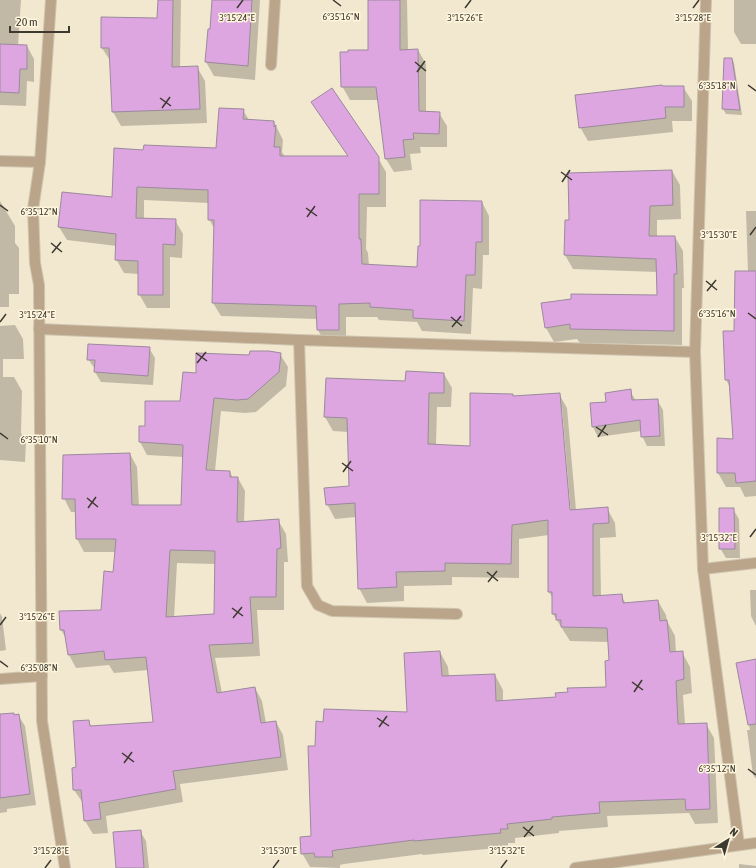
<svg xmlns="http://www.w3.org/2000/svg" width="756" height="868" font-family="'Asap Condensed',sans-serif">
	<rect width="100%" height="100%" fill="#f2e8d0"/>
	<g fill="#0003" fill-rule="evenodd">
		<polygon points="0,0 21,0 18,46 27,46 34,59 34,82 27,81 26,106 0,105"/>
		<polygon points="159,0 181,0 180,68 197,67 205,81 207,123 121,126 113,112 111,62 102,48 158,19"/>
		<polygon points="213,0 260,0 255,80 214,76 206,62 209,30 211,30"/>
		<polygon points="369,0 407,0 408,50 418,50 426,64 426,113 439,113 447,126 447,147 420,147 421,153 410,154 412,170 394,172 386,159 379,100 350,100 342,86 369,51"/>
		<polygon points="734,0 756,0 756,44 741,44 734,32"/>
		<polygon points="725,59 732,59 734,63 742,115 726,114 723,109"/>
		<polygon points="683,87 692,101 692,121 672,121 673,132 588,141 580,127"/>
		<polygon points="312,102 378,158 386,172 386,207 367,207 366,249 368,253 369,266 418,269 482,202 489,216 489,255 483,255 482,289 473,288 471,334 422,331 417,322 379,320 377,317 346,317 346,343 325,343 318,330 317,319 221,316 213,303 215,230 209,219 209,203 144,200 144,219 175,220 183,234 182,258 170,257 170,308 147,308 139,294 139,274 124,273 116,259 117,246 67,240 59,227 113,198 144,151 217,149 243,110 249,120 274,122 283,140 282,152 285,157 349,157"/>
		<polygon points="672,171 680,185 681,219 657,220 657,237 675,237 683,251 684,288 682,288 682,345 580,343 577,339 554,342 546,328 658,296 657,272 573,269 565,255 570,221"/>
		<polygon points="0,201 15,226 15,243 19,248 19,294 9,294 9,307 0,307"/>
		<polygon points="746,211 756,211 756,496 745,497 740,487 726,487 718,473 734,440 730,387 726,380 748,272"/>
		<polygon points="15,325 23,339 24,359 3,359 3,377 14,377 22,391 21,433 26,441 25,462 0,460 0,326"/>
		<polygon points="149,348 155,358 153,385 101,382 95,372 95,369 88,359"/>
		<path d="M280,354l8,13 -2,19 -30,26 -11,1 -24,-2 -6,60 15,1 3,6h5l7,13 -1,31 34,-2 8,14 2,28h-4v48h-27l3,46 -45,2 7,35 33,-5 7,13 4,22 10,-1 7,13 5,35 -108,14 3,18 -77,14 2,17 -15,1 -8,-13 -2,-18 -9,-13 3,-22 11,-47 4,6 62,-4 -6,-53 -34,3 -5,-8 -33,3 -7,-13 -2,-15 -6,-10 -1,-18 42,-1 12,-38 2,-21h-32l-7,-13 -1,-27h-5l-7,-14 66,-44 7,13 2,39h43l2,-49 -37,-2 -7,-13 6,-15 35,-25 16,-27 53,-19zM177,563l39,1 -1,51 -41,3z"/>
		<path d="M444,374l8,14 -1,19h-14l-1,38 35,2 42,-52 1,2 45,-3 8,14 9,102 31,-2 8,15 1,14 -16,1 1,58 20,-1 5,9 32,-3 8,14 1,6 8,15 1,17 6,-1 8,15 2,26 -9,2 2,29h21l8,14 4,85 -23,1 -6,-11 -82,3 1,11 -49,4v2l-44,5v5h-7v4l-85,8 -1,-1 -78,10 -4,1v3l-30,-1 -8,-14 10,-16 4,-90 8,-24 84,-9 32,-62 8,15 1,10 46,-2 8,15v12l54,-4 50,-10 3,-27 -1,-19 -39,-1 -17,-27v-15l-4,-7v-57l-30,4v39l-67,-1v8l-48,1v15l-37,2 -8,-15 -3,-71 -21,2 -8,-15 23,-17 -2,-55 -15,-1 -8,-14 81,-35zM560,407h2l9,108h-2z"/>
		<polygon points="630,391 636,401 657,400 663,410 665,446 647,446 642,436 641,431 598,437 593,427 592,404 607,403"/>
		<polygon points="733,509 739,519 740,558 726,558 720,548"/>
		<polygon points="750,590 756,590 756,626 751,616"/>
		<polygon points="0,613 2,617 6,650 0,651"/>
		<polygon points="756,668 756,779 753,775 747,730 750,730 738,669"/>
		<polygon points="14,714 15,716 18,715 25,726 36,805 7,809 7,812 0,813 0,716"/>
		<polygon points="140,831 146,841 149,868 117,868"/>
		<polygon points="739,864 756,866 756,868 739,868"/>
	</g>
	<g fill="#dea6e1" stroke="#9b899c" fill-rule="evenodd">
		<polygon points="158,0 173,0 172,67 198,66 200,109 112,112 109,48 101,48 101,17 157,18"/>
		<polygon points="212,0 252,0 248,66 205,62 208,29 210,29"/>
		<polygon points="368,0 400,0 400,50 418,49 419,111 440,112 439,134 413,133 414,139 403,140 405,157 385,159 376,87 341,87 340,52 348,52 348,50 368,50"/>
		<polygon points="0,44 27,45 27,69 20,69 19,93 0,92"/>
		<polygon points="724,58 732,58 740,110 722,109"/>
		<polygon points="662,85 663,86 684,86 684,107 665,107 666,118 579,128 575,95"/>
		<polygon points="332,88 379,157 379,194 359,194 359,239 361,239 362,264 417,267 418,246 420,246 420,200 482,201 482,242 476,242 475,275 466,275 464,321 413,318 413,310 370,307 370,303 339,304 339,330 317,330 316,306 212,303 214,220 208,220 208,190 137,187 136,218 176,219 175,245 163,244 163,295 138,295 138,261 115,260 116,234 58,227 62,192 112,197 114,148 143,150 144,145 216,148 219,108 244,109 243,119 274,121 274,127 276,125 274,147 280,147 280,156 348,156 311,102"/>
		<polygon points="672,170 673,205 650,206 649,236 675,236 677,274 674,274 674,331 570,329 570,324 545,328 541,303 571,299 571,294 657,295 656,259 564,255 565,220 569,220 568,173"/>
		<polygon points="735,271 756,271 756,481 736,483 735,473 717,473 717,438 733,439 729,380 725,380 723,331 734,331"/>
		<polygon points="88,344 150,347 148,376 94,372 95,360 87,360"/>
		<path d="M250,351h19l12,2 -2,19 -31,27 -11,1 -23,-2 -8,72 24,1v6h8l-1,45 42,-3 2,29 -4,1 -1,48h-26l3,46 -44,2 8,48 38,-6 6,36 15,-2 5,36 -108,14 3,18 -77,14 2,16 -17,2 -3,-31h-8l-1,-22 4,-1 -3,-46 16,-1 1,6 63,-4 -7,-65 -41,3 -1,-9 -36,4 -4,-25h-4l-1,-19 42,-1 3,-39 9,1 3,-33h-40l-1,-40h-13l1,-44 67,-2 2,52h49l2,-60 -44,-3v-16h6v-25h35l3,-29 13,1v-20l53,2zM170,550l45,1 -1,63 -48,3z"/>
		<polygon points="406,371 444,373 444,393 429,393 428,444 470,446 470,393 513,394 513,396 560,393 570,510 608,507 609,523 593,524 593,596 622,594 623,603 658,600 660,621 667,620 670,652 683,651 684,679 676,681 678,724 707,723 710,809 686,810 685,799 599,802 600,813 552,817 552,819 507,824 508,829 500,829 501,833 414,841 414,840 336,850 332,851 333,857 315,857 314,853 301,854 300,837 311,836 308,746 315,746 316,721 323,722 324,709 407,712 404,653 440,651 442,676 495,674 496,701 556,697 555,693 568,692 567,688 606,687 605,661 609,660 607,628 561,627 561,620 556,620 556,614 552,614 552,592 548,592 548,520 512,525 511,564 445,563 445,571 396,572 397,587 358,589 355,503 326,505 324,488 349,486 347,418 324,417 326,378 405,381"/>
		<polygon points="631,389 632,400 658,399 660,436 641,437 640,420 592,427 590,403 606,402 605,393"/>
		<polygon points="719,508 734,508 735,549 719,549"/>
		<polygon points="756,659 756,724 748,725 736,663"/>
		<polygon points="14,713 14,715 19,714 30,794 0,798 0,714"/>
		<polygon points="141,830 144,868 116,868 113,832"/>
	</g>
	<g fill="none" stroke-linecap="round" stroke-linejoin="round">
		<defs>
			<g id="minor">
				<polyline points="51,0 40,162 33,209 35,263 39,285 42,721 65,868"/>
				<polyline points="706,0 695,352 703,569 739,845"/>
				<polyline points="271,65 275,0"/>
				<polyline points="0,161 40,162"/>
				<polyline points="39,329 299,340 695,352"/>
				<polyline points="299,340 307,586 318,605 332,611 457,614"/>
				<polyline points="703,569 756,563"/>
				<polyline points="0,679 42,676"/>
				<polyline points="575,868 756,843"/>
			</g>
		</defs>
		<use href="#minor" stroke="#cec5b0" stroke-width="12"/>
		<use href="#minor" stroke="#bba58a" stroke-width="10"/>
	</g>
	<path fill="none" stroke="#3c392f" stroke-width="1.5" d="M333,0l8,6M237,8l6,-8M465,8l6,-8M693,8l6,-8M415,62l11,9M417,72l8,-11M748,85l8,6M160,98l11,8M162,108l8,-11M561,172l11,8M562,182l8,-12M0,205l8,6M306,208l11,8M307,217l8,-11M750,235l6,-8M51,243l11,9M52,253l9,-11M706,281l11,9M707,291l9,-11M748,313l8,6M451,317l11,9M0,322l6,-8M452,327l9,-11M196,353l11,8M197,363l9,-11M596,427l12,8M0,433l8,6M598,437l8,-12M342,463l11,8M343,472l8,-11M87,498l11,9M88,508l8,-11M750,537l6,-8M487,572l11,9M488,582l9,-11M232,608l11,8M233,618l9,-11M0,625l6,-8M0,661l8,6M632,682l11,8M634,692l8,-12M377,718l12,8M379,727l8,-11M122,753l12,9M124,763l8,-11M748,769l8,6M523,827l11,9M524,837l9,-11M45,868l6,-8M273,868l6,-8M501,868l6,-8"/>
	<g font-size="10" text-anchor="middle" fill="#3c392f" stroke="#fff6dd" stroke-width="3" stroke-linejoin="round" paint-order="stroke">
		<text x="341" y="20">6°35'16"N</text>
		<text x="237" y="21">3°15'24"E</text>
		<text x="465" y="21">3°15'26"E</text>
		<text x="693" y="21">3°15'28"E</text>
		<text x="717" y="89">6°35'18"N</text>
		<text x="39" y="215">6°35'12"N</text>
		<text x="719" y="238">3°15'30"E</text>
		<text x="717" y="317">6°35'16"N</text>
		<text x="37" y="318">3°15'24"E</text>
		<text x="39" y="443">6°35'10"N</text>
		<text x="719" y="541">3°15'32"E</text>
		<text x="37" y="620">3°15'26"E</text>
		<text x="39" y="671">6°35'08"N</text>
		<text x="717" y="772">6°35'12"N</text>
		<text x="51" y="854">3°15'28"E</text>
		<text x="279" y="854">3°15'30"E</text>
		<text x="507" y="854">3°15'32"E</text>
	</g>
	<g transform="translate(728 840) rotate(37)" stroke="#fff6dd" stroke-width="3" paint-order="stroke">
	<path d="M0-3L7 15L0 10L-7 15Z" fill="#3c392f"/>
	<text y="-6" font-size="11" font-weight="bold" text-anchor="middle" fill="#3c392f">N</text>
	</g>
	<path d="M10 26v6h59v-6" fill="none" stroke="#3c392f" stroke-width="2"/>
	<text x="16" y="26" font-size="12" fill="#3c392f" stroke="#fff6dd" stroke-width="3" paint-order="stroke">20 m</text>
</svg>
